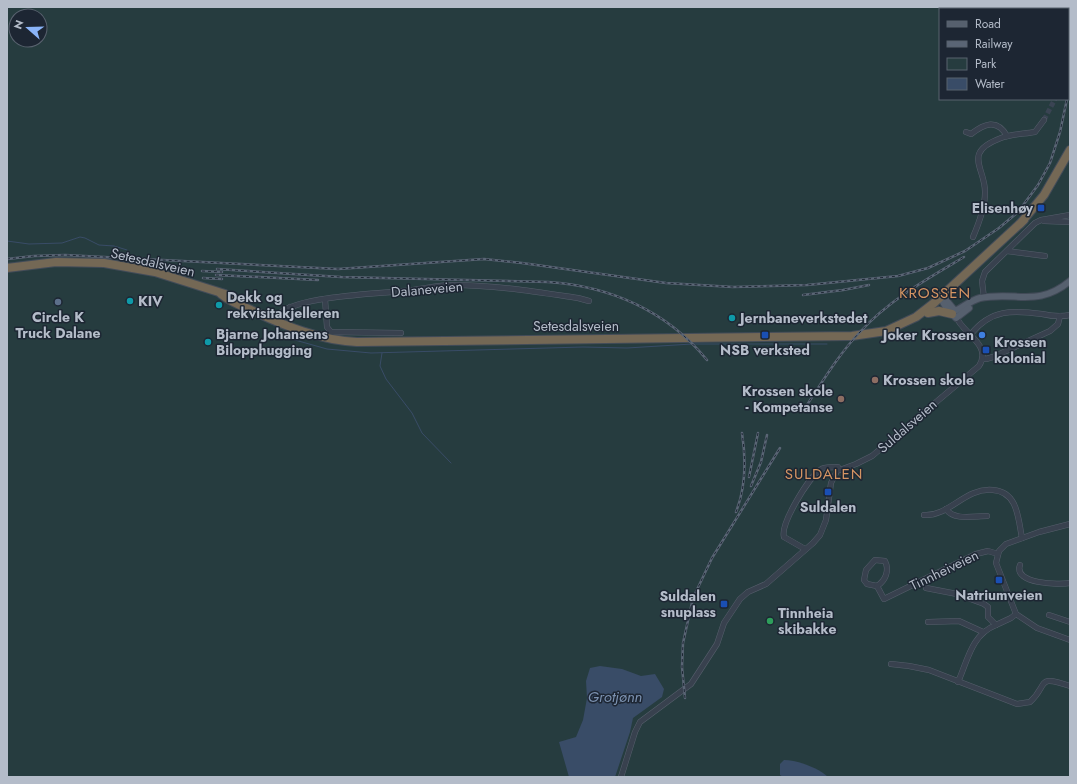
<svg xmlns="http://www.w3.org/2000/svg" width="1077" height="784" font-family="Jost,sans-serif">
	<rect width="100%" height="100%" fill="#242f3e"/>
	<path fill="#263c3f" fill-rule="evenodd" d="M7,7h1063v770h-1063zM940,9h128v90h-128zM16,16h24v24h-24z"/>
	<g fill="#394c67">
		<polygon points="600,666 622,669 641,676 655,674 664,689 662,697 633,718 630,732 615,777 569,777 559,742 576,737 583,720 587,698 586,681 590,668"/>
		<path d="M784,760c13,0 35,8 44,17h-45l-3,-2v-11z"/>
	</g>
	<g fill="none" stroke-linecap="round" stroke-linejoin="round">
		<g stroke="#394c67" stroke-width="1">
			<polyline points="7,241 29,244 62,243 80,237 85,238 99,245 114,246 127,250"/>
			<polyline points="270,333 327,349 371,353 583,347 627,348 692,344 827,344"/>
			<polyline points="382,353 380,366 386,379 412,413 422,433 451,463"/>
		</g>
		<polyline stroke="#3a4453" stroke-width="5" stroke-dasharray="5 2.5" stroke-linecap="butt" points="1044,120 1055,99"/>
		<defs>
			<g id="minor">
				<polyline points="1068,66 1070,58"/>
				<path d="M966,132l5,2c13,-10 26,-16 36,2"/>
				<polyline points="1044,221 1070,222"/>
				<path d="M973,237c6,-14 12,-30 12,-44 1,-25 -24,-40 16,-55 11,-4 23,-4 34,-6l9,-12"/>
				<polyline points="1007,251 1045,256"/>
				<polyline points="984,298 982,281 985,272 1035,223 1041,220 1070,215"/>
				<polyline points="325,299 327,327 331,332 401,333"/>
				<path d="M290,307l-8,13 -6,2v-5c14,-21 100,-23 126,-26 17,-1 34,-6 51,-6 41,0 84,7 125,13l11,3"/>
				<path d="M971,334c20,-25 42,-24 71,-20 9,2 19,3 28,1"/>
				<polyline points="983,358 986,359 993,357 1050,331 1058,324 1060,316"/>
				<path d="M946,509c8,12 28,7 41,7"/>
				<path d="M924,515c25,2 41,-28 69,-25 25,2 25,28 29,48"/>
				<polyline points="1070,524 1039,532 1006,544 999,551 996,563 1016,614 1037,628 1070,640"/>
				<path d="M805,549l-21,-12c-4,-13 25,-60 36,-67 5,-4 12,-2 18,-3l1,2"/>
				<path d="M875,560l10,1c5,10 0,20 -8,25l-10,-2 -3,-4 2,-10z"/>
				<path d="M1020,565c-7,19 39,20 50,18"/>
				<polyline points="877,586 884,599 976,554 988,551 998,554"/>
				<path d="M926,588l31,6 27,10 4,3v10l8,8c-25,10 -28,35 -38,57"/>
				<polyline points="1049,615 1070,622"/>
				<polyline points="928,622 959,621 983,632"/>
				<polyline points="996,625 1011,618 1016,614"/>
				<path d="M891,664l18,2 20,4 88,34 13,-2c19,-17 5,-28 40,-16"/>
				<path d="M621,777l14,-45 5,-10 51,-38 26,-40 7,-21 16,-24 8,-7 18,-8 47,-41 7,-8 6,-15 5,-37 6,-12 19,-7 16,-8 107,-90c14,-22 -18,-33 -23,-50"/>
			</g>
			<g id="major">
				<path d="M940,297l6,3 9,11c8,-4 17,-11 25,-13 37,-7 57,10 90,-17"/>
				<polyline points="940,297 947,309 956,318 969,308"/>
			</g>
			<g id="highway">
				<polyline points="1020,224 1044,195 1070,150"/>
				<polyline points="7,268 56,262 104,263 155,272 225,294"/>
				<path d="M221,294c8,7 20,12 30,16 34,16 68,30 106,32l495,-6 34,-5 30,-14 18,-14 90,-83"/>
				<polyline points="928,313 939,311 952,314"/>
			</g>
		</defs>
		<use href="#minor" stroke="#565f6c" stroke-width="6"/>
		<use href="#major" stroke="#414a57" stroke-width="8"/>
		<use href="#highway" stroke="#434c59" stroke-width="10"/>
		<use href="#minor" stroke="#38414e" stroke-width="5"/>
		<use href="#major" stroke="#56606e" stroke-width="6"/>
		<use href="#highway" stroke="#746855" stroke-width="8"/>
		<defs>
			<g id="rail">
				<polyline points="1068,92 1070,82"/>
				<polyline points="7,259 34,256 65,255 338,269 484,259 522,263 666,283 733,287 807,285 898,276 928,268 965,251 999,228 1018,212 1038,185 1050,163 1060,132 1067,99"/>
				<path d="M217,269l124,8 207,5c62,4 119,29 159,78"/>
				<polyline points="202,271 222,272"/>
				<polyline points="216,275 318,280"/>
				<polyline points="203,278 222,279"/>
				<polyline points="803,295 843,290 869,285"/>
				<path d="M803,411c18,-27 35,-56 57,-79 29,-32 67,-53 104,-75"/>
				<polyline points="749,477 758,433"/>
				<polyline points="751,486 761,462 767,435"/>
				<path d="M736,512c10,-25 10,-53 6,-79"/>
				<polyline points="685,698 682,667 683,643 693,598 712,558 780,448"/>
			</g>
		</defs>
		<use href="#rail" stroke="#5a6575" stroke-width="2.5"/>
		<use href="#rail" stroke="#1d2633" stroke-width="1" stroke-dasharray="3" stroke-linecap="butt"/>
	</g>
	<g fill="#1a4fb4" stroke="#1d2633" stroke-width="1.5">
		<rect x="1037" y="204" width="8" height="8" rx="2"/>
		<rect x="761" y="331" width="8" height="8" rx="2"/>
		<rect x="982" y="346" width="8" height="8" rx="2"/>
		<rect x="824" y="488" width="8" height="8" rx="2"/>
		<rect x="995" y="576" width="8" height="8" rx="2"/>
		<rect x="720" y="600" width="8" height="8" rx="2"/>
	</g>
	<g fill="#0f9aa8" stroke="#1d2633" stroke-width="1.5">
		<circle cx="130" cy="301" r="4"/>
		<circle cx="219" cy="305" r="4"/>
		<circle cx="732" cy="318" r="4"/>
		<circle cx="208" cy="342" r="4"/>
	</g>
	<circle fill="#5c6f8a" stroke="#1d2633" stroke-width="1.5" cx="58" cy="302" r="4"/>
	<circle fill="#3f7fe0" stroke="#1d2633" stroke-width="1.5" cx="982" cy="335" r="4"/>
	<g fill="#8d6e63" stroke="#1d2633" stroke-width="1.5">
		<circle cx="875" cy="380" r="4"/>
		<circle cx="841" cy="399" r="4"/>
	</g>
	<circle fill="#2e9e5b" stroke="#1d2633" stroke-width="1.5" cx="770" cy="621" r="4"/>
	<g text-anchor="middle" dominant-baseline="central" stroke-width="3" stroke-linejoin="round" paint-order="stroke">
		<g font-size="14" font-weight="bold" fill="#b4bcc9" stroke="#1d2633" text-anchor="start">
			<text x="1033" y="208" text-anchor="end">Elisenhøy</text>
			<text x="227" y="297">Dekk og<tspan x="227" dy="16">rekvisitakjelleren</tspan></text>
			<text x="138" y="301">KIV</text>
			<text x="58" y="317" text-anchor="middle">Circle K<tspan x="58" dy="16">Truck Dalane</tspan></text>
			<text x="740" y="318">Jernbaneverkstedet</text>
			<text x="216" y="334">Bjarne Johansens<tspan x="216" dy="16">Bilopphugging</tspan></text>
			<text x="974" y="335" text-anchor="end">Joker Krossen</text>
			<text x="994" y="342">Krossen<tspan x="994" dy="16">kolonial</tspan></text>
			<text x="765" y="350" text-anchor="middle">NSB verksted</text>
			<text x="883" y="380">Krossen skole</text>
			<text x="833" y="391" text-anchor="end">Krossen skole<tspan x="833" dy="16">- Kompetanse</tspan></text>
			<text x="828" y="507" text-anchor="middle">Suldalen</text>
			<text x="999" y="595" text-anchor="middle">Natriumveien</text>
			<text x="716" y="596" text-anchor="end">Suldalen<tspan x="716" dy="16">snuplass</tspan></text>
			<text x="778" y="613">Tinnheia<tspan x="778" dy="16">skibakke</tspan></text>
		</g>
		<g font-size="14" fill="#b4bcc9" stroke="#1d2633">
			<text transform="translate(153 262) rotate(13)">Setesdalsveien</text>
			<text transform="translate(427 289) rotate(-5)">Dalaneveien</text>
			<text x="576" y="326">Setesdalsveien</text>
			<text transform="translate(907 426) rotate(-41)">Suldalsveien</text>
			<text transform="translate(944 570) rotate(-26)">Tinnheiveien</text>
		</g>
		<g font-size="15" letter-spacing="1" fill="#d59563" stroke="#1d2633">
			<text x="935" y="293">KROSSEN</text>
			<text x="824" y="474">SULDALEN</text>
		</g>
		<g font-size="15" font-style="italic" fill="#7c92b1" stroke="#1d2633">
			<text x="615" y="697">Grotjønn</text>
		</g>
	</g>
	<rect width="1077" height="784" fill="none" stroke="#b4bcc9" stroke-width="16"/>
	<rect x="939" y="8" width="130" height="92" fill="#1d2633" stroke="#59626f"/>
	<rect x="947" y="21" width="20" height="6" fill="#56606e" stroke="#59626f"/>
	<text x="975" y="28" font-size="12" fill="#b4bcc9">Road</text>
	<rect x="947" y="41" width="20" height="6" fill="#5a6575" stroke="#59626f"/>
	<text x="975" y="48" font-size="12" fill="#b4bcc9">Railway</text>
	<rect x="947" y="58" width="20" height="12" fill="#263c3f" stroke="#59626f"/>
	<text x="975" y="68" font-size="12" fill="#b4bcc9">Park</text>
	<rect x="947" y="78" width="20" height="12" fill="#394c67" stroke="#59626f"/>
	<text x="975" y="88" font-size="12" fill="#b4bcc9">Water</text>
	<g transform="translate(28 28) rotate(290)"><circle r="19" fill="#1d2633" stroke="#59626f"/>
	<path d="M0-3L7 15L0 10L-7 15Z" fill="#8ab4f8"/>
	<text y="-6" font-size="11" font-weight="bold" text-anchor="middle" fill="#b4bcc9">N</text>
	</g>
</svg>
